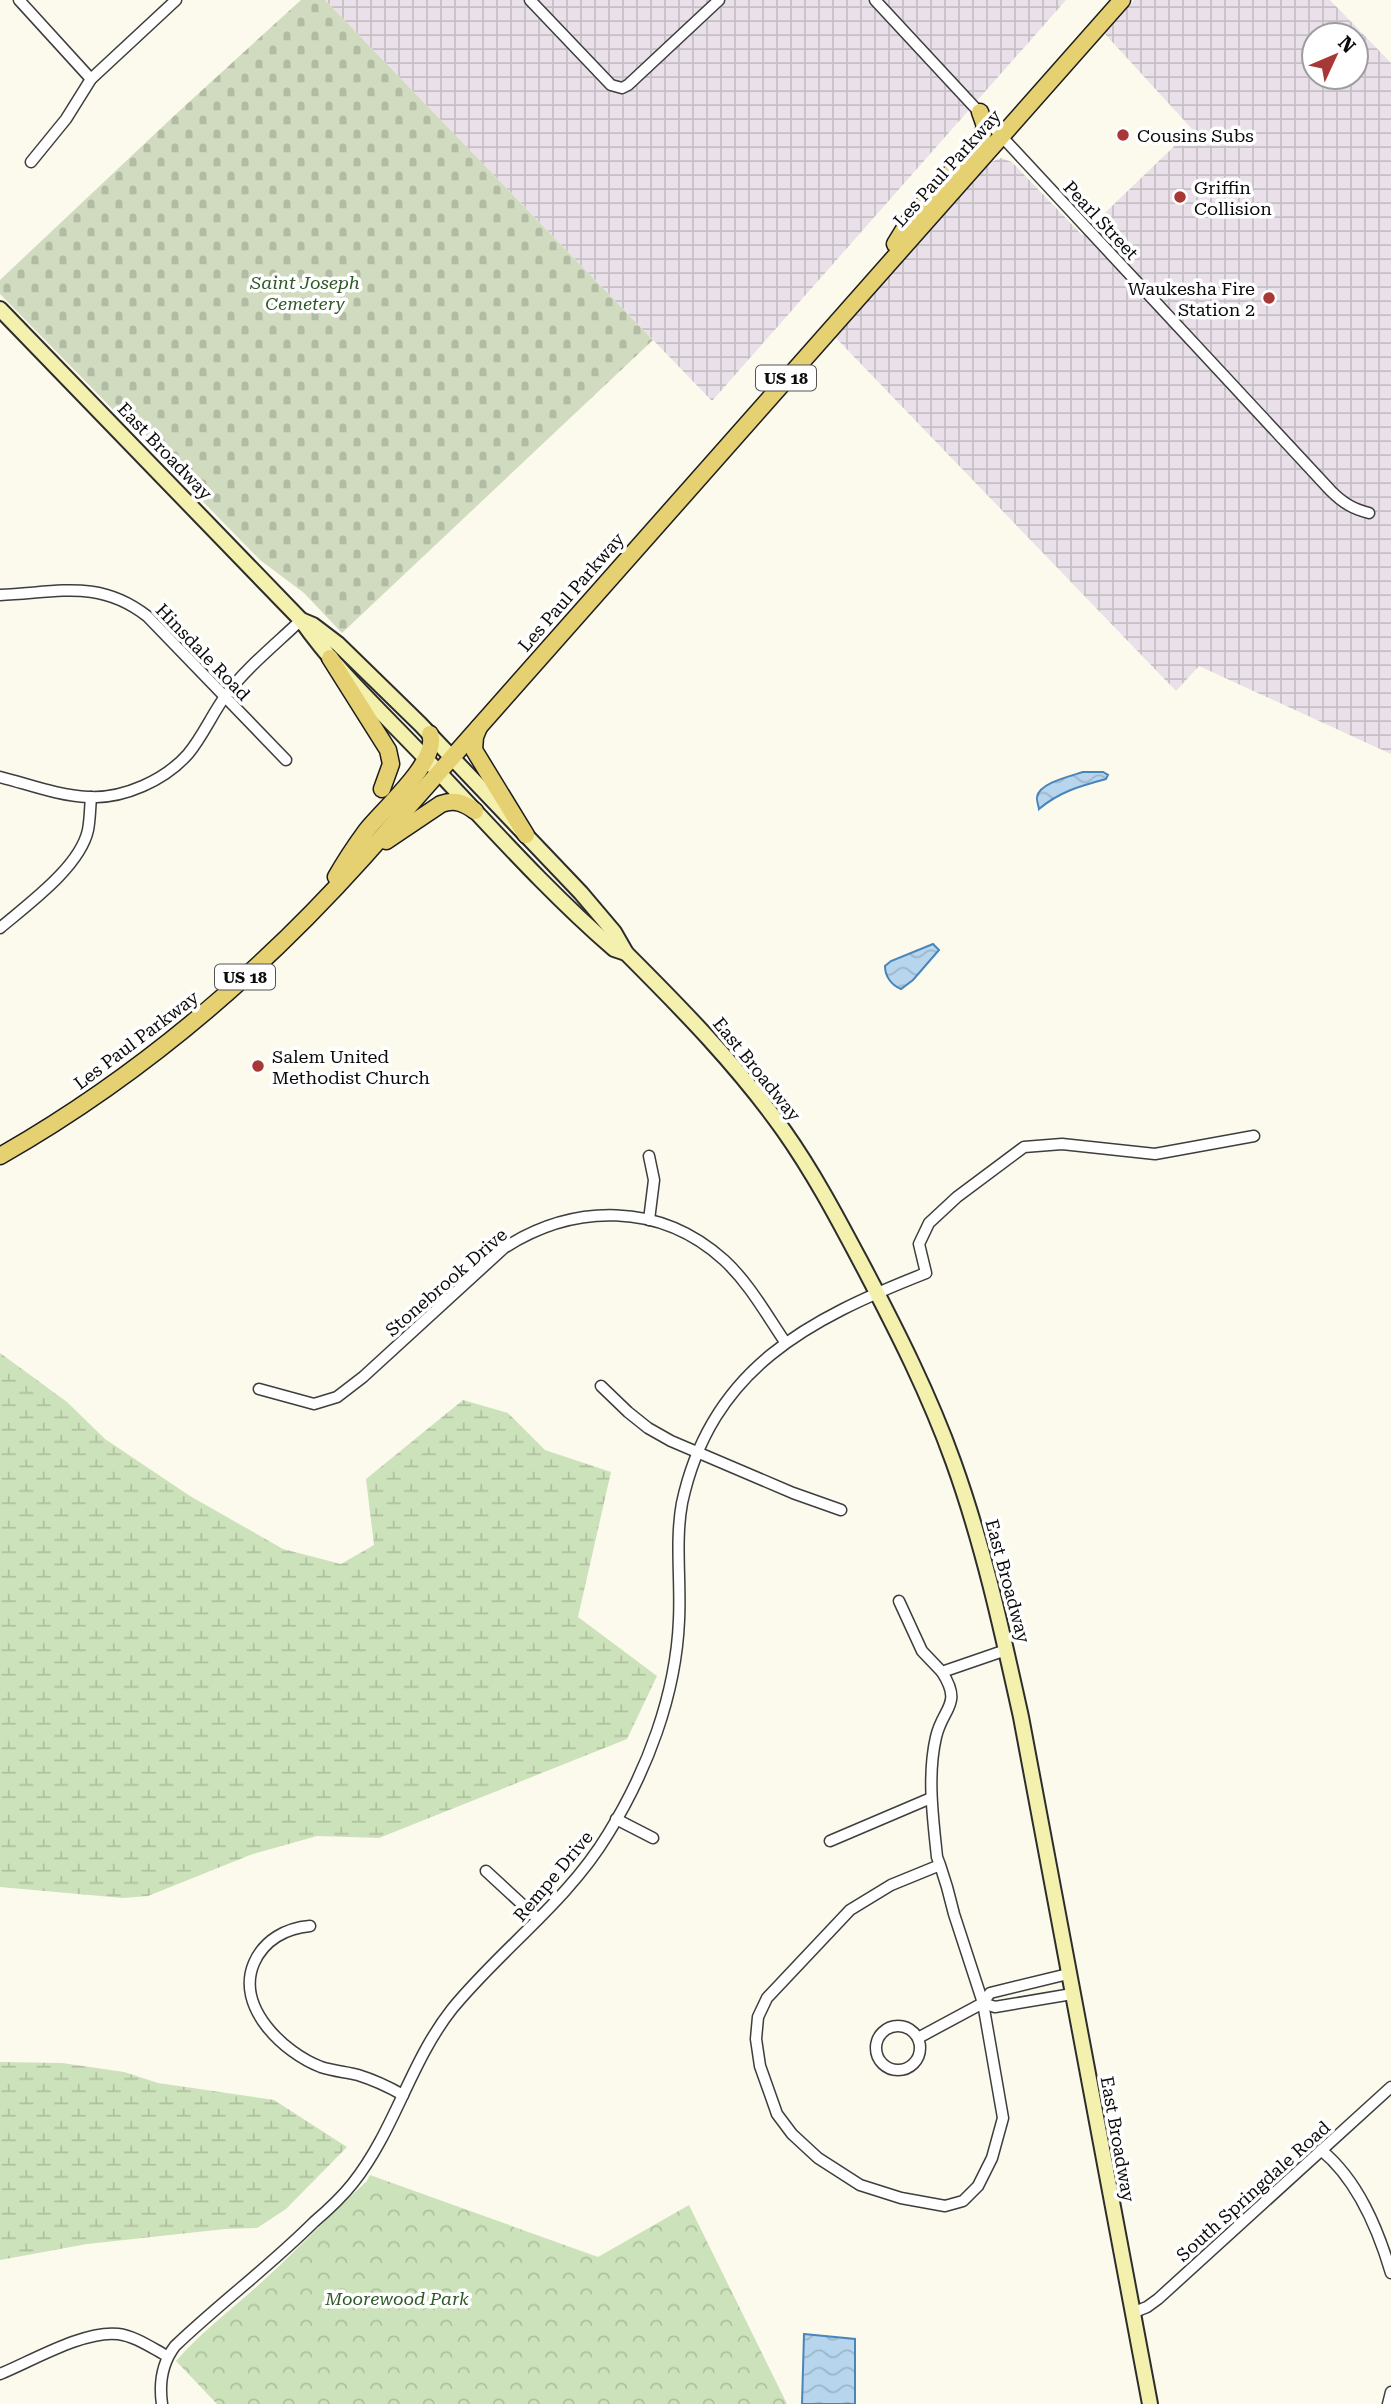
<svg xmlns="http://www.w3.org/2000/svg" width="1391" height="2404" font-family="'Roboto Serif',serif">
	<defs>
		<pattern id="industrial-grid" width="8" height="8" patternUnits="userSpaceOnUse" patternTransform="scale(1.75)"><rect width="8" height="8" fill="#e9e0e9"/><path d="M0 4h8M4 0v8" fill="none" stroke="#c6bfc6"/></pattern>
		<pattern id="wetland-marsh" width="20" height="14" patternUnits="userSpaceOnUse" patternTransform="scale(1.75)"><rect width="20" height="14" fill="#cce2ba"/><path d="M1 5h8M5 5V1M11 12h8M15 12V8" fill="none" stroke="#aec19f"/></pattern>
		<pattern id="cemetery-stones" width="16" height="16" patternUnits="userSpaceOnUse" patternTransform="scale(1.75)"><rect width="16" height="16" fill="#d1dbc0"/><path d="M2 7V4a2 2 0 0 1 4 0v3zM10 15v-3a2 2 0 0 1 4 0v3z" fill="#b2bba4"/></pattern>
		<pattern id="park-crowns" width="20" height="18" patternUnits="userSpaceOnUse" patternTransform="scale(1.75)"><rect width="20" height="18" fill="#cce2ba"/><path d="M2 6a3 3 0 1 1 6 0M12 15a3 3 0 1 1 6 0" fill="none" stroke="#aec19f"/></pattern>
		<pattern id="water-waves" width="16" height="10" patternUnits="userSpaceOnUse" patternTransform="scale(1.75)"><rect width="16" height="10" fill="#b7d5ed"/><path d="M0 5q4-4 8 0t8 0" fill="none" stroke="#9cb6ca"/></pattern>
	</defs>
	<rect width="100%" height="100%" fill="#fcfaec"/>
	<g fill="url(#industrial-grid)" fill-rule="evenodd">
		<polygon points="325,0 1066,0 712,401"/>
		<path d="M1134,0h196l61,63v691l-192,-88 -23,25 -341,-354 156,-175 10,-4 11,4 70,73 110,-106 -87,-95zM1314,35h42v42h-42z"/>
	</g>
	<g fill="url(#wetland-marsh)">
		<polygon points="0,1353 67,1402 105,1439 190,1496 283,1549 341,1564 374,1545 366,1479 463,1400 508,1413 545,1450 611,1472 578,1617 657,1676 627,1739 379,1838 317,1836 250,1855 148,1896 123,1898 0,1887"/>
		<polygon points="0,2062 62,2063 124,2072 158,2083 274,2100 347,2147 286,2209 257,2228 225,2229 87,2244 0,2260"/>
	</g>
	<polygon fill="url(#cemetery-stones)" points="301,0 325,0 653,340 342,633 304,593 260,560 0,294 0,280 176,114"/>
	<path fill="url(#park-crowns)" d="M370,2175l228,82 91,-52 98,199h-570l-41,-43c26,-30 59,-54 88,-81 35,-32 67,-66 102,-98z"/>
	<g fill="url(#water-waves)" stroke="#4885ba" stroke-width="2">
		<path d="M1083,772h20l5,3 -2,4c-26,7 -47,13 -67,30 0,-1 -3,-11 -2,-12 2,-14 34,-21 46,-25z"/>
		<path d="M933,944l6,6 -26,30 -12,9c-10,-4 -16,-13 -16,-23l6,-5z"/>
		<polygon points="804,2334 855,2339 855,2404 802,2404"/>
	</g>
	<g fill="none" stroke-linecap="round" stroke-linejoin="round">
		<defs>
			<g id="street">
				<polyline points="19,0 91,79"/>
				<polyline points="530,0 611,85 622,88 628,85 719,0"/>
				<path d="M875,0l456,491c12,12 22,18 38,22"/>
				<polyline points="31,162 66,119 91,79 176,0"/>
				<path d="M0,595c56,-2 98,-17 147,21l139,144"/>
				<path d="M0,777c28,7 59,19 88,20 36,2 77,-17 100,-43 15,-18 24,-40 38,-59 20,-27 50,-51 75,-75"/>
				<path d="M0,928c27,-23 80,-61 88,-98 2,-10 2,-22 3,-33"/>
				<polyline points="649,1220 654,1180 649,1156"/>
				<polyline points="601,1386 628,1412 648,1428 671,1441 793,1493 841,1510"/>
				<path d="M259,1389l55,15 23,-7 26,-20 141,-129c70,-45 156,-46 220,12 25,23 42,54 61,82"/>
				<polyline points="899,1601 922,1651 942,1672 1006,1650"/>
				<polyline points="616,1819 653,1838"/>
				<polyline points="830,1841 931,1798"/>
				<path d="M940,1865l-49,20 -41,25 -83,88 -9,19 -2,22 4,27 17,48 15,20 26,24 42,27 41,13 44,8 18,-5 15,-15 14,-28 11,-40 -20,-115 -29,-89 -7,-27 -7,-22 -3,-8c-4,-39 -10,-81 -1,-120 7,-30 27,-32 6,-65"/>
				<polyline points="486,1871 538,1919"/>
				<path d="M310,1926c-24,2 -46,14 -56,37 -19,44 30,90 67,104 12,4 25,5 37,8 16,5 31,12 45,20"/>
				<polyline points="983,2003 995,2007 1072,1994"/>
				<circle cx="898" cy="2048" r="22"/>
				<polyline points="918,2038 983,2003 990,1993 1068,1974"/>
				<path d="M1321,2150c37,30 57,79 70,123"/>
				<polyline points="1132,2313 1147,2307 1158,2299 1391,2087"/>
				<path d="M0,2374c32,-13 84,-44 118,-40 17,2 34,14 49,22"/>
				<path d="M162,2404c-3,-21 0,-41 13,-58 45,-43 95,-80 139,-124 14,-12 28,-25 39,-39 42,-53 57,-121 99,-174 49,-60 115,-107 156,-175 39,-63 68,-139 71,-214 2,-39 -4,-79 3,-117 29,-135 127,-184 244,-230l-7,-29 10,-21 28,-26 67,-50 38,-3 93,10 99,-18"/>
				<polyline points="1388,2404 1391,2392"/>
			</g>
			<g id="secondary">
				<path d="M0,309l301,311c37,53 85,96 129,143 60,63 118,129 184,186l12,4"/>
				<path d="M301,620l12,5 25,19 82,80 161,169 33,39 12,21c56,56 112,113 158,178 31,44 55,90 80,137 33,63 65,126 89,193 30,83 49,170 68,256l129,687"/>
			</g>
			<g id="primary">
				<polyline points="895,244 911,218 982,137 985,126 980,112"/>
				<polyline points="330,658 388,750 391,764 382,789"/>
				<polyline points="479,727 475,737 474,750 526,835"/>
				<path d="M386,841l55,-37c14,-5 23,-1 34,7"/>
				<path d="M336,877c9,-16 19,-31 30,-46 16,-21 74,-70 64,-97"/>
				<path d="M0,1156c137,-78 259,-182 364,-299l758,-857"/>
			</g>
		</defs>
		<use href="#street" stroke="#3e3e3e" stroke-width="13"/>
		<use href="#secondary" stroke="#2d2d2d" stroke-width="18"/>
		<use href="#primary" stroke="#1c1c1c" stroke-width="19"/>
		<use href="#street" stroke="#fff" stroke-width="10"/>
		<use href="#secondary" stroke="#f4f1af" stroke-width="14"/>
		<use href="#primary" stroke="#e6d172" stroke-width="16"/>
	</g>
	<g fill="#a83836" stroke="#fff" stroke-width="2.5">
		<circle cx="1123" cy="135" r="7"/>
		<circle cx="1180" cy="197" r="7"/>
		<circle cx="1269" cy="298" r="7"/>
		<circle cx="258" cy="1066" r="7"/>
	</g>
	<g text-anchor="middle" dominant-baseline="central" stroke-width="7" stroke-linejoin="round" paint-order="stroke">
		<g fill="#fff" stroke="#545454" stroke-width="2">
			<rect x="756" y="365.5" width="60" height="25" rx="5"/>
			<rect x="215" y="964.5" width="60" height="25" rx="5"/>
		</g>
		<g font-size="16" font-weight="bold" fill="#0b0b0b">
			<text x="786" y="378">US 18</text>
			<text x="245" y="977">US 18</text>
		</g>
		<g font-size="18" fill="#0b0b0b" stroke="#fff" text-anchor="start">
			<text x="1137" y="135">Cousins Subs</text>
			<text x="1194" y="187">Griffin<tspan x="1194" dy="21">Collision</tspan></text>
			<text x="1255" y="288" text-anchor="end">Waukesha Fire<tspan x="1255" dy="21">Station 2</tspan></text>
			<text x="272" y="1056">Salem United<tspan x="272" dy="21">Methodist Church</tspan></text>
		</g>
		<g font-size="18" fill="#0b0b0b" stroke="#fff">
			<text transform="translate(947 168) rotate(-48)">Les Paul Parkway</text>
			<text transform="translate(1101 220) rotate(47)">Pearl Street</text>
			<text transform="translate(165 451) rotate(46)">East Broadway</text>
			<text transform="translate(571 592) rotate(-49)">Les Paul Parkway</text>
			<text transform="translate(203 652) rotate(46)">Hinsdale Road</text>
			<text transform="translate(136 1040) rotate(-37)">Les Paul Parkway</text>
			<text transform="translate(757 1069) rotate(51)">East Broadway</text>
			<text transform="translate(446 1282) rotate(-41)">Stonebrook Drive</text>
			<text transform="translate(1008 1581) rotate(75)">East Broadway</text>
			<text transform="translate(553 1876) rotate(-50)">Rempe Drive</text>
			<text transform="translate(1118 2139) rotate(80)">East Broadway</text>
			<text transform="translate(1253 2191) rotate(-42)">South Springdale Road</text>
		</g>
		<g font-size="18" font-style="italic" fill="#2c5925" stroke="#fff">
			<text x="305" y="282">Saint Joseph<tspan x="305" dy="21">Cemetery</tspan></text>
			<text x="397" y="2298">Moorewood Park</text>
		</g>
	</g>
	<g transform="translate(1335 56) rotate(46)"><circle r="33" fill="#ffffff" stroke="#9d9d9d" stroke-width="2"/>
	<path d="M0-5L12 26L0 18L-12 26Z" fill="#a83836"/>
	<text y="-10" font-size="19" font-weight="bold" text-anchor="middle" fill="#0b0b0b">N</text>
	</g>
</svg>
